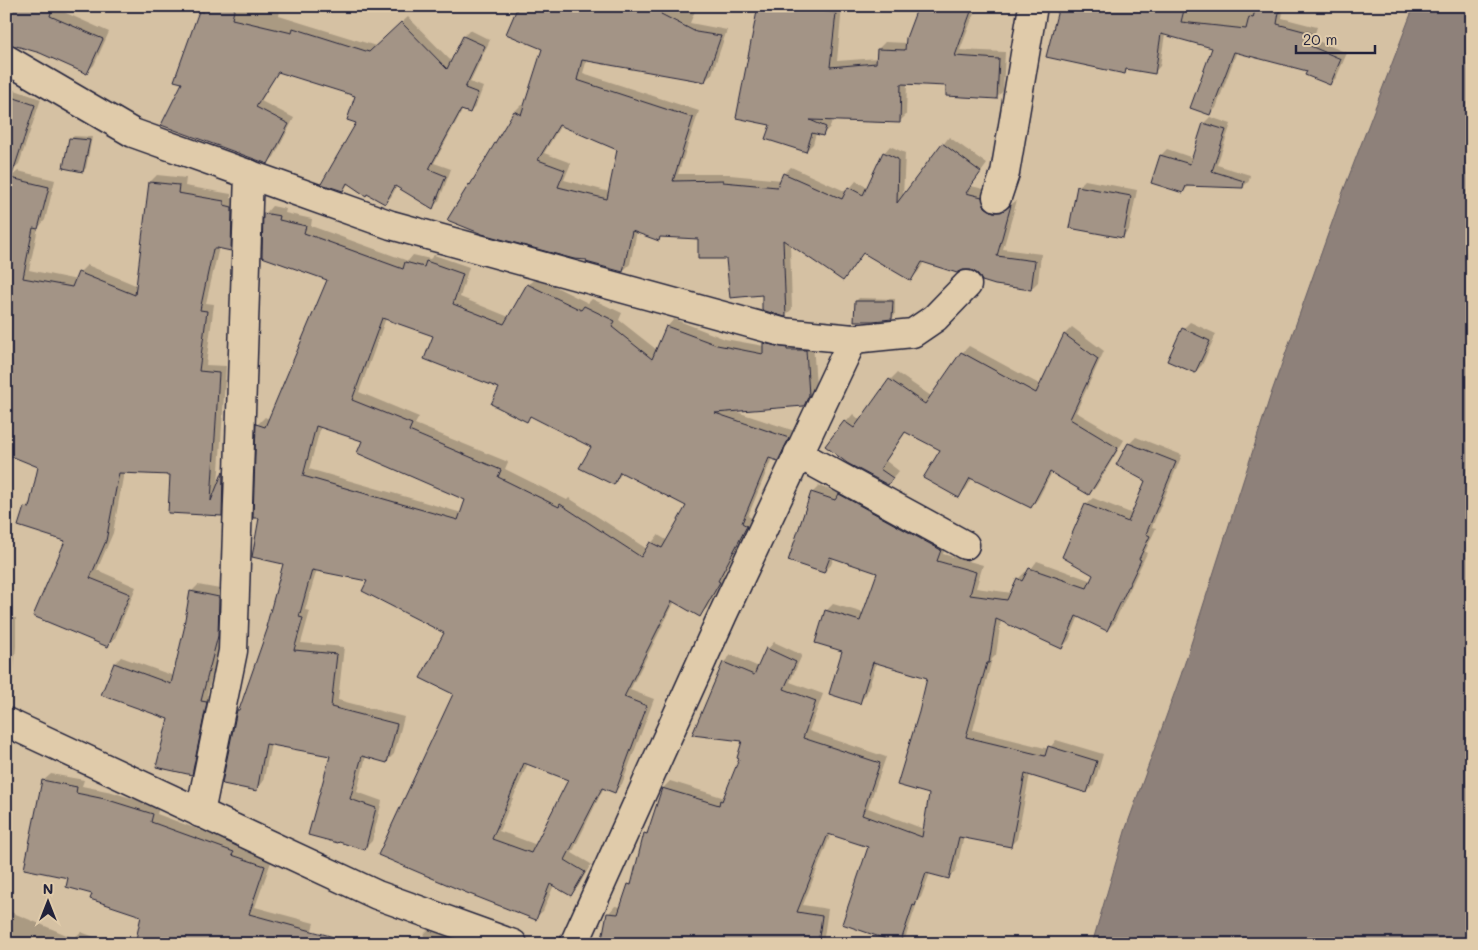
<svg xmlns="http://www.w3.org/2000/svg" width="1478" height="950" font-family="Mali,sans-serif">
	<rect width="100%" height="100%" fill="#d5c1a3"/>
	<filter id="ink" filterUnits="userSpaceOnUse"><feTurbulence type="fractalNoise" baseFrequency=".02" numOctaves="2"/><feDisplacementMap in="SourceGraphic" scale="10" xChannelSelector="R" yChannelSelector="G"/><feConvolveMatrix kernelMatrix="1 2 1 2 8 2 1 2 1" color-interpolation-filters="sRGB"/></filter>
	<g filter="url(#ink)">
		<polygon fill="#8e817a" stroke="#635b61" points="1414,6 1472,6 1472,944 1092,944 1126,828 1181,675 1270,397 1344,189"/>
		<g fill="#0003" fill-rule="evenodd">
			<polygon points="13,6 50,6 109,32 94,65 87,72"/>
			<polygon points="205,6 281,6 279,16 376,46 408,17 452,62 464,36 470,30 490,40 470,82 483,87 476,106 470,112 463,109 434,163 451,169 439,201 433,207 397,186 391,197 385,203 349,183 343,190 358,122 356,95 279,71 261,101 294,118 274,157 267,163 184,83 200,11"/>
			<path d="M520,6h177l-7,17 37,7 -15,44 -7,7 -118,-22 -4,14 116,38 -21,63h52v1l52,5 2,-6 7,-7 56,25 9,-11 12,7 16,-35 6,-7 15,7 -2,44 46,-60 38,27 -16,22 17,4 12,16h9l8,-6 -14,49 38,5 -3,28 -7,7 -52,-16 -7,-4 -48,-7 -6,10 -7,7 -47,-27 -21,27 -53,-36 2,66 -6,6 -59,-57 -28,-20 -37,-2 -4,3 -21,-8 -7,33 -7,7 -35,-12 -118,-74 3,-4 42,-70 6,-6 4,2 18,-58zM561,125l58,24 -9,43 -46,-12 7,-17 -27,-10z"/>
			<polygon points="760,6 842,6 837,61 878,58 878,49 885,42 907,43 919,6 977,6 960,50 1005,52 1003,91 996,98 948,85 907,83 906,115 899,122 832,120 830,127 823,134 816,133 813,144 806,151 771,124"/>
			<polygon points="1060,6 1284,6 1282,18 1317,27 1313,39 1347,53 1336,78 1330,84 1308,70 1237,51 1216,108 1210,114 1214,47 1165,34 1160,66 1154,73 1129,68 1125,72"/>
			<polygon points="6,87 41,99 19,164 12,170 6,168"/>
			<polygon points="1210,117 1231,124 1217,165 1250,175 1249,181 1243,187 1189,186 1183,192 1152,182 1161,155 1167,149 1193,158 1204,123"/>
			<polygon points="74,136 92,137 86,168 83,171 71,139"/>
			<polygon points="18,171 55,180 45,220 38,228 29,270 77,280 79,273 87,265 138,286 150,182 157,175 186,178 185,186 231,194 231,198 239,200 238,242 230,249 219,247 206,303 214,304 206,365 226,366 218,485 224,471 230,466 229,508 221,515 171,474 124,472 113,533 97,570 136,587 115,638 107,645 67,541 26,507 57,467 6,452 10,178"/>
			<polygon points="1085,180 1137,190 1129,230 1123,237 1078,187"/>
			<path d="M272,206l14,3 -1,4 27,6 -1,7 97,35 5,-6 17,4 4,-4 35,12 -9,30 49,20 19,-32 8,-8 52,26 4,-4 30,14 -3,7 38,30 10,-23 7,-8 51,20 39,7v-3l7,-7 42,7 3,43 -5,11 -8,8 -69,6 61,20 -10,21 -7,7 -6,-1 -24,58 5,3 -29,54 2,1 -19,34 -8,7 -24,-14 -45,89 24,9 -32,85 -7,7 -11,-4 -32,66 19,11 -13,23 -7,7 -17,-9 -11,26 -8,7 -68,-26 -13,-199 -9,-61 -76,-52 -52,-11 -12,41 5,1 -9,32 43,4 -6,53 66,17 -10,37 -7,7 -21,-5 -9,36 25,9 -10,40 -8,8 -33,-94 -60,-11 -8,38 -7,8 -18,-80 4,-4 28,-80 15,-63 -24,-46 -4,-92 8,-8 4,2 60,-139 -64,-66zM386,318l49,17 66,52 26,33 5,-5 60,31 22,37 9,-11 65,34 -20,35 -10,-6 -11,14 -78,-51 -2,2 -62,-31 3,-7 -93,-38 4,-7 -60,-25zM321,426l42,15 104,59 -5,13 -153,-44zM528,763l42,16 -33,66 -38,-14z"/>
			<polygon points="859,298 895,299 895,315 892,318 856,301"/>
			<polygon points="1190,322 1216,334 1202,365 1195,372 1169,360 1184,328"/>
			<polygon points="1072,327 1104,351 1076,412 1124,440 1096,487 1089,494 1052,472 1038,499 1031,507 973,477 966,489 958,496 942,449 906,432 886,461 899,471 888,484 826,446 853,414 861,421 890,380 897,373 931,396 962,353 969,346 1041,385 1065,334"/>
			<polygon points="1136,437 1182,455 1152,527 1156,528 1145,552 1147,553 1114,623 1107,630 1079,616 1069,640 1062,647 1001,620 996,655 992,659 973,730 1049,749 1056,740 1103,754 1094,785 1087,792 1030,774 1017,839 1010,846 964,836 956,870 949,877 930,873 921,897 918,900 906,936 899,943 870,846 831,834 803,905 828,909 823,944 603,944 609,913 615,906 622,907 629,885 634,880 645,834 650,829 663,788 670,781 725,798 741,758 744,740 694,734 724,662 731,655 759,667 768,649 774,642 802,655 790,682 823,694 809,731 886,757 868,808 924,829 931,793 920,713 928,677 877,662 866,695 859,702 843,650 826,611 833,604 864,613 879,572 834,557 831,565 824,572 812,493 819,486 842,494 847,488 947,543 943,554 983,565 976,588 1012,593 1018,579 1025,572 1028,573 1037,561 1092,581 1095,574 1064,557 1086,504 1093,498 1133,514 1147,480 1129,444"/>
			<polygon points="198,585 225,590 224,628 207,695 213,696 198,767 191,774 170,718 115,663 121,657 174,676 187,624 191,592"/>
			<polygon points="6,618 16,618 16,646 13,681 6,687"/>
			<polygon points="51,774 84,780 82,786 112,792 159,807 157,814 240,845 239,848 272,859 255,907 314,923 309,940 142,915 93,893 70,877 43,781"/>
			<polygon points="6,910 74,938 81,932 113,944 6,944"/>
			<polygon points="432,926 451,932 447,944 421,944 425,933"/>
		</g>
		<g fill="#a39486" stroke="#22223b" fill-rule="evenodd">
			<polygon points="12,6 53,6 50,16 103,39 87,74 40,53 6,43 6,25"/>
			<polygon points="204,6 235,6 232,19 292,33 293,28 369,52 401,22 447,69 463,36 485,46 465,88 478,93 470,113 461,110 429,169 446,176 433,209 395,186 385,204 367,194 366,196 347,183 343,191 321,184 356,123 347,120 355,96 278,72 256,107 289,124 268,164 161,125 182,83 174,81 199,11 203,12"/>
			<path d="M518,6h146l-3,8 35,18 25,4 -16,46 -123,-22 -5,20 116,38 -20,63 50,-1v2l54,5 6,-14 59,26 6,-12 15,8 20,-43 15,7 -1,44 45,-60 39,29 -15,21 16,4 3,10 8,5h8l10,-7 -14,51 38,5 -4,29 -36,-5 -13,-4 -4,-7 -7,-4h-8l-6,3 -35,-11 -11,19 -48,-28 -20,28 -60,-41 3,77h-1l-23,-7v-15l-32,3 -4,-39h-28v-20l-38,-2 -1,4 -27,-10 -9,41 -37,-10 1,-2 -13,-1 -92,-25 -35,-14 22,-36 1,1 44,-74 7,4 21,-66 -36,-15zM559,125l58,25 -10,49 -49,-12 7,-17 -27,-10z"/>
			<polygon points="758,6 775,6 836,13 830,67 876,63 877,49 905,50 906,38 918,6 973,6 955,56 999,59 997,99 946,96 946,86 901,84 900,123 810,120 826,127 823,136 812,133 806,152 765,139 770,125 736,118"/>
			<polygon points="1059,6 1185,6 1181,22 1246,29 1249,17 1253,18 1256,6 1280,6 1277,24 1311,33 1308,45 1341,59 1330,85 1305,75 1307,71 1234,52 1210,115 1190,108 1212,48 1161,34 1155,74 1126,69 1125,74 1046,57"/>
			<polygon points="6,95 35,105 11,178 49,187 38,229 33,228 23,278 72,287 78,272 135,295 149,182 179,185 178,193 224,201 224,205 232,207 231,251 217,248 217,249 213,249 200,310 207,311 199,371 219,373 211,501 223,471 222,516 168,513 170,475 119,473 106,541 90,578 130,594 108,647 33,616 65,541 18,526 24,507 29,508 38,467 6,454 6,195 9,180 6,180"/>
			<polygon points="1203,123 1226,130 1212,171 1244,181 1243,188 1186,186 1183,193 1151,183 1160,155 1190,164"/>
			<polygon points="69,138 90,140 83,172 63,168"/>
			<polygon points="1077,186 1131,196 1123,238 1069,228"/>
			<path d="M263,213l17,3 -1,4 27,6 -2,7 99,36 2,-7 19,5 2,-6 37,13 -10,30 51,20 23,-40 54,26 3,-4 31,15 -3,6 40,32 14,-33 51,19 46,9v-11l24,5v2h19l3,45 -5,11 -89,7 74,25 -11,23 -9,-3 -27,65 5,3 -29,55 2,1 -20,35 -28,-16 -48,96 23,9 -32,87 -13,-5 -37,72 20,12 -14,24 -21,-12 -14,36 -69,-27 -89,-38 75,-161 -33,-16 24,-45 -82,-42 5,-10 -55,-11 -13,47 4,1 -9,32 43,4 -6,53 66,17 -10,39 -25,-7 -12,43 26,9 -11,42 -26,-8 -1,1 -30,-8 22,-79 -64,-12 -9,47 -34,-7 -1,-1 15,-73h2l29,-83h-2l17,-63 -31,-7 7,-39h-6l3,-94 9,3 62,-147 -65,-23zM382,318l51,18 -9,23 75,29 -8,16 36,18 3,-6 61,31 -12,21 35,17 6,-13 66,34 -24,42 -12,-6 -9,15 -81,-53 -1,3 -61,-30 3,-7 -92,-39 3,-7 -60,-24zM316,426l46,15 -5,12 108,47 -7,20 -155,-44zM524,763l44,17 -37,73 -39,-14z"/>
			<polygon points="855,301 893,301 892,319 873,321 854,321"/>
			<polygon points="1182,328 1210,341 1195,373 1167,361"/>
			<polygon points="1064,334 1098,359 1070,419 1118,448 1089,495 1050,472 1031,508 970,478 959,498 923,478 940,450 905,432 880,469 893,478 888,485 847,463 825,446 844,421 854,428 889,379 925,404 961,352 1036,393"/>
			<polygon points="1128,443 1176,462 1146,534 1150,536 1139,559 1141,560 1107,631 1076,616 1062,649 996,619 989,663 987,663 966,737 1045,756 1048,746 1097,761 1087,793 1025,774 1011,847 959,837 949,879 926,873 915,906 913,905 900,944 842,924 868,847 828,834 797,912 822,916 818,944 601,944 607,913 618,914 628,884 631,885 644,833 647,834 662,788 719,805 720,800 722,801 739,759 737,758 742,741 692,735 723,662 754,675 766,648 796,662 784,689 816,701 803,738 880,763 862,815 922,837 929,794 897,785 919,712 927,678 873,662 860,704 829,694 842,651 815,643 825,610 860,621 877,573 830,557 824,573 788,561 811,492 835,500 839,494 941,550 937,561 976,572 970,595 1007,600 1017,578 1022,581 1029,568 1087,588 1093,575 1062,557 1085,504 1128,522 1145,481 1116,465"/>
			<polygon points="190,591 219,597 218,636 201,701 207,702 192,775 156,767 168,719 101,695 114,663 171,684 185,625 184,625"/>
			<polygon points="42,780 77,787 76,793 105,799 153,814 151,822 234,852 232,855 265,866 249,914 334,937 333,944 135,944 141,916 90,899 92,894 66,887 68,878 24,869"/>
		</g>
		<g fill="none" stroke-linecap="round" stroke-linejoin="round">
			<defs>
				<g id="minor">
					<polyline points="6,59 133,133 391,225 782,332 853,339 913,333 935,318 967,285"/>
					<polyline points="997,197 1005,173 1033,6"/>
					<polyline points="798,454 965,545"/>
					<polyline points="6,722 377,895 513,944"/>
					<polyline points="200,813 233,651 249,174"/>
					<polyline points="574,944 723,614 853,339"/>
				</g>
			</defs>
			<use href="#minor" stroke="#22223b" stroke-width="31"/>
			<use href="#minor" stroke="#e0cbaa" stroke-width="28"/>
		</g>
	</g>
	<rect width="1478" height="950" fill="none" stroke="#e0cbaa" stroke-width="25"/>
	<rect x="12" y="12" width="1453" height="925" fill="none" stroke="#22223b" stroke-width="2" filter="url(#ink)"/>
	<g transform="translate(48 902)" stroke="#e0cbaa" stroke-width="4" paint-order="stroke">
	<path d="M0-4L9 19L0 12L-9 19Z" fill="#22223b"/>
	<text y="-8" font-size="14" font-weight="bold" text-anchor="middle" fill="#22223b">N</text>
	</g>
	<path d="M1296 45v8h79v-8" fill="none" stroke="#22223b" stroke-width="2.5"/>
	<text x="1303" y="45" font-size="15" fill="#22223b" stroke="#e0cbaa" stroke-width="4" paint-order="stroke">20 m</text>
</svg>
